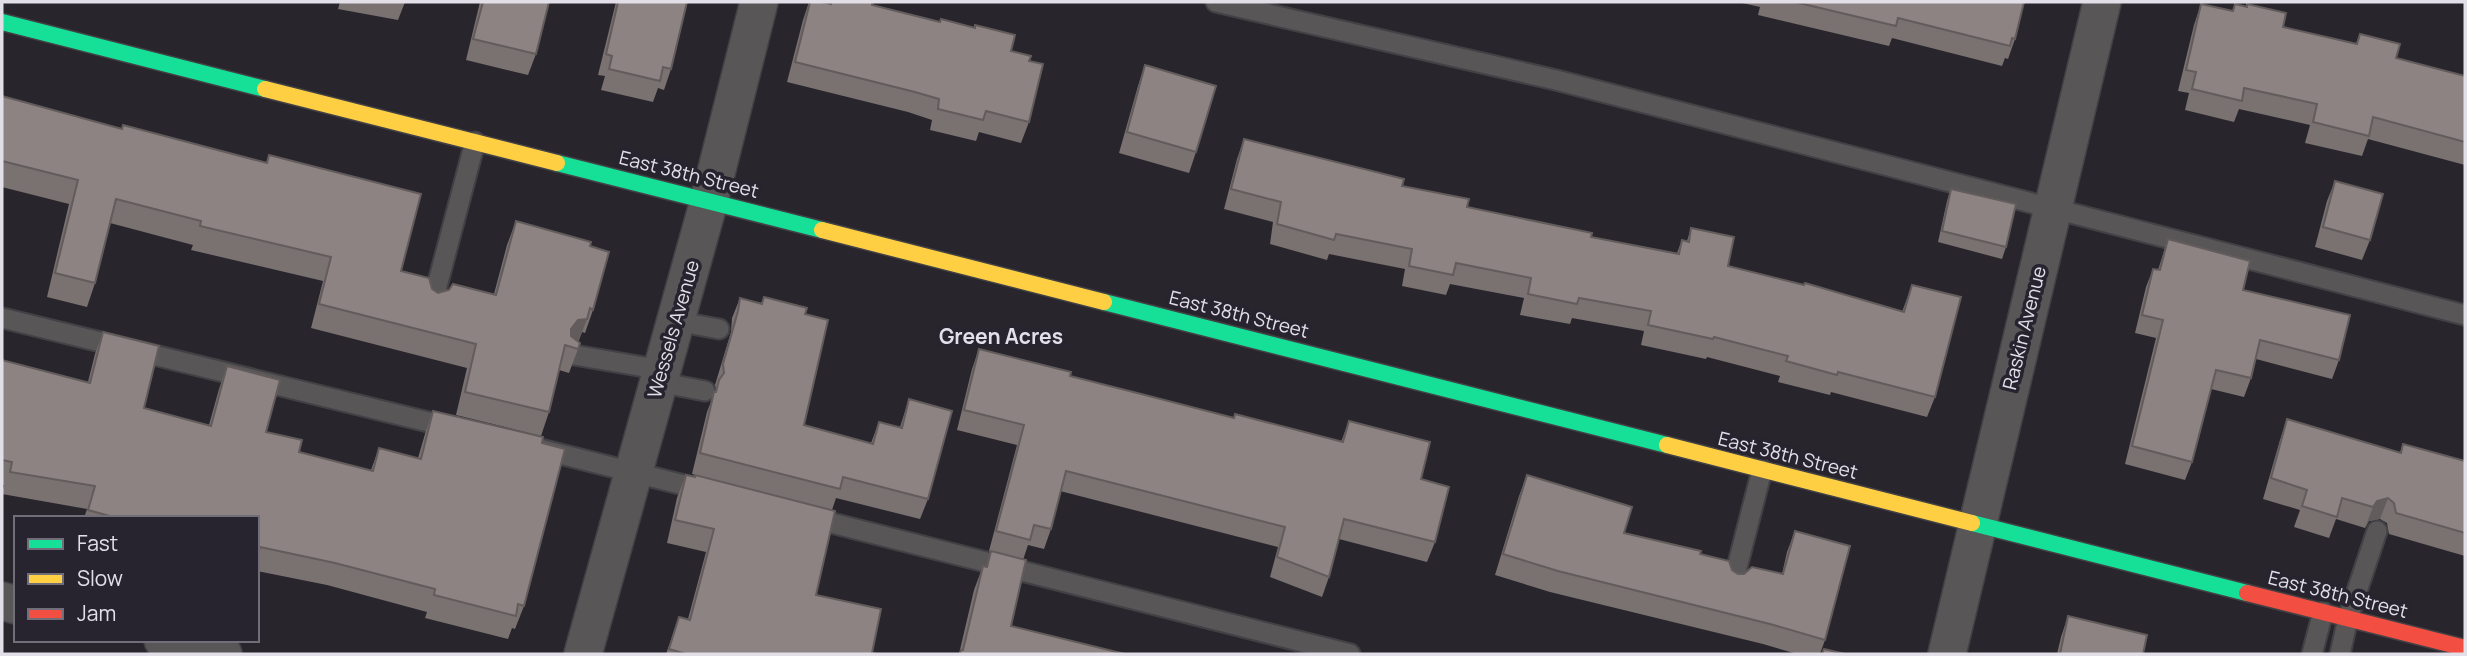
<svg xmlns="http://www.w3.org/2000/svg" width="2467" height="656" font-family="Manrope,sans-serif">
	<rect width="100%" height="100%" fill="#28262c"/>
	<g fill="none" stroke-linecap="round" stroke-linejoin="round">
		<defs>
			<g id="lane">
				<polyline points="1216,2 1556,80 2465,315"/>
				<polyline points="432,305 475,142"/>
				<polyline points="2,318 453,428"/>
				<polyline points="675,321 719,329"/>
				<polyline points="574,355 662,370"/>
				<polyline points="658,382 705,391"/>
				<polyline points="540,449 708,491"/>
				<polyline points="808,517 1350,654"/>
				<polyline points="1733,583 1762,470"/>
				<polyline points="2312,654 2323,612"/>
				<polyline points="2340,654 2348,618 2377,531"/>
			</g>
			<g id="street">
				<polyline points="2,601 16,605"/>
				<polyline points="163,640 223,654"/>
				<polyline points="583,654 709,201 759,2"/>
				<polyline points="1947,654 2102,2"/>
			</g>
			<g id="fast">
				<polyline points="2,22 265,89"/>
				<polyline points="557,163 822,230"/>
				<polyline points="1104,302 1667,445"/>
				<polyline points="1972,523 2247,593"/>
			</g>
			<g id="slow">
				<polyline points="265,89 557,163"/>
				<polyline points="822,230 1104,302"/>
				<polyline points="1667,445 1972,523"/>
			</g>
			<polyline id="jam" points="2247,593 2465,648"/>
		</defs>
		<use href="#lane" stroke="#424145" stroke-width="23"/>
		<use href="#street" stroke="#424145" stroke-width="40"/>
		<use href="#fast" stroke="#424145" stroke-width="19"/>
		<use href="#slow" stroke="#424145" stroke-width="19"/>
		<use href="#jam" stroke="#424145" stroke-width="19"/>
		<use href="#lane" stroke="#595658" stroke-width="19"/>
		<use href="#street" stroke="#595658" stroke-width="37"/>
		<use href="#fast" stroke="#16e098" stroke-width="16"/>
		<use href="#slow" stroke="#ffcf43" stroke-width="16"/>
		<use href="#jam" stroke="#f24e42" stroke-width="16"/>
	</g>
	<g fill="#7a7171">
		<polygon points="340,2 405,2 398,20 338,9"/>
		<polygon points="480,2 549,2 536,54 528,75 466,60"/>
		<polygon points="616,2 687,2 671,69 664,90 658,88 653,102 601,90 605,76 598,75"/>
		<polygon points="809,2 829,3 829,2 872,2 872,5 940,22 974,28 975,25 1011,51 1029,61 1029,122 1021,143 979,132 976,141 930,130 932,120 908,112 787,82 803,20"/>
		<polygon points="1738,2 2024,2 2015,39 2008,59 2005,58 2002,66 1892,38 1889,46 1758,15 1760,7"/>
		<polygon points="2201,4 2232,11 2246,7 2247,4 2283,27 2356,44 2360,34 2396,58 2465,76 2465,165 2368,139 2362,156 2305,143 2310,125 2239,109 2234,122 2185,110 2189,93 2178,91 2194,25"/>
		<polygon points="1145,65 1196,152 1189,173 1119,153 1138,86"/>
		<polygon points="2,96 122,129 266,163 269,155 401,271 438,293 494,294 507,245 516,221 590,246 593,310 585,333 582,332 578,342 578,349 569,373 559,370 549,412 541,436 456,415 467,368 311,328 323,281 191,250 193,245 110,223 95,283 87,307 47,297 69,204 2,187"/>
		<polygon points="1244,139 1467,207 1591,237 1677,253 1682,240 1687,241 1691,228 1728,266 1902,312 1912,285 1935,397 1927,417 1831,392 1830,395 1778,382 1780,376 1707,357 1706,359 1641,345 1644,331 1572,318 1570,324 1520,315 1524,298 1450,284 1446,295 1402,286 1405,269 1329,254 1327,260 1270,244 1273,222 1224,209 1237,159"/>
		<polygon points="2335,181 2370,240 2362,260 2315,247 2327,201"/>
		<polygon points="1951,189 2006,247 2002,259 1938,242 1947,201"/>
		<polygon points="2168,239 2243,290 2339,360 2332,379 2256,359 2251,378 2244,397 2211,389 2192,462 2185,480 2125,464 2156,338 2135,333 2146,287 2153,269 2158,270"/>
		<polygon points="764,297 805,314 804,425 871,443 879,422 900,427 909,399 928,499 920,519 836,498 832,510 816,595 872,653 877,654 666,654 679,617 688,619 706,552 667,543 677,498 686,475 694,477 695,475 692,474 707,412 716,389 715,385 731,332 732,318 740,298 761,303"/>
		<polygon points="103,332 144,408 209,425 219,389 227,366 266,432 299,452 371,470 379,448 418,458 425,434 433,411 542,443 524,606 515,629 512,628 508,639 425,618 427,612 327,585 257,571 257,518 84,518 87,509 2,494 4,485 2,485 2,360 88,382 95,354"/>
		<polygon points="979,349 1070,376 1234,418 1341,442 1349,421 1421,479 1435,542 1427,562 1339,539 1329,577 1322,597 1270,577 1278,547 1060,491 1051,529 1044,549 1028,545 1023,560 1011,626 1125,654 959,654 974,590 983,566 986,567 991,552 989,551 1017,445 957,430 972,369"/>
		<polygon points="2287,419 2400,453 2403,444 2465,461 2465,556 2389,534 2387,523 2380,519 2369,521 2365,528 2336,519 2329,538 2294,527 2300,510 2263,499 2280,440"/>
		<polygon points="1527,475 1624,533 1700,554 1738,574 1782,574 1787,552 1795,531 1825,640 1820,654 1797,654 1763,644 1550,592 1495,575 1519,496"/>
		<polygon points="2068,616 2143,654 2057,654 2061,637"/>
	</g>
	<g fill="#635c5c">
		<polygon points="587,319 578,343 569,344 571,329 578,320"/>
		<polygon points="2388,498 2380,519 2369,521 2365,528 2373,507 2377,501"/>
	</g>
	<g fill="#8e8383" stroke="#635c5c" stroke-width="2">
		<polygon points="483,2 549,2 536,54 473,39"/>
		<polygon points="618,2 687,2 671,69 663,67 660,81 609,69 612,56 606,54"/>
		<polygon points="810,2 822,2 831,4 831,2 872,2 872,5 940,22 941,19 975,28 975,25 1015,35 1011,51 1031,56 1029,61 1043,64 1029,122 986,111 983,120 938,109 939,99 915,92 795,62"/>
		<polygon points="1795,2 2024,2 2015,39 2012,38 2010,46 1898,18 1896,26"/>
		<polygon points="2201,4 2233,11 2235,4 2247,7 2247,4 2286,13 2283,27 2357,44 2360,34 2400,44 2396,58 2465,76 2465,142 2373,117 2369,136 2313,122 2317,104 2244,88 2242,101 2192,89 2196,72 2186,70"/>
		<polygon points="1145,65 1216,86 1196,152 1127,132"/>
		<polygon points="2,96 122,129 123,125 267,163 269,155 421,194 401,271 429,278 432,289 438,293 449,290 453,284 496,295 516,221 591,242 590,246 609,252 593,310 590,308 587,319 578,320 571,329 571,336 580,343 578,349 565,345 549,412 465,392 476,344 319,304 331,257 200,226 201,221 116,199 95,283 55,273 78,180 2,161"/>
		<polygon points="1244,139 1404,179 1402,186 1469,199 1467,207 1592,233 1591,237 1679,254 1682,240 1689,242 1691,228 1734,237 1728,266 1804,285 1805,283 1904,312 1912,285 1961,297 1935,397 1838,372 1837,375 1786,361 1788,356 1714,337 1713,339 1648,325 1651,311 1579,298 1577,304 1528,294 1531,278 1456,263 1453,275 1409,266 1412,249 1336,234 1334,240 1277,224 1281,202 1231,189"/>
		<polygon points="2335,181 2383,194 2370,240 2323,227"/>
		<polygon points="1951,189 2016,204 2006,247 1942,231"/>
		<polygon points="2168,239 2250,261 2243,290 2350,315 2339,360 2260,340 2251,378 2216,370 2192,462 2132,446 2163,320 2142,315 2153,269 2160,270"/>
		<polygon points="764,297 807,308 805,314 828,320 804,425 873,444 879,422 902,428 909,399 952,411 928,499 843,477 840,489 700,453 714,392 716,392 719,380 724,373 723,364 738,311 740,298 762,304"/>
		<polygon points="103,332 159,346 144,408 211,426 227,366 280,380 266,432 302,440 299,452 373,471 379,448 421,459 433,411 543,437 542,443 565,449 524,606 518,604 516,616 434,595 435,589 335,563 260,547 258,555 257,518 117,518 88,510 95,486 10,472 12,462 2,460 2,360 90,383"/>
		<polygon points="979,349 1071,372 1070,376 1149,396 1234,418 1235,414 1343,442 1349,421 1430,442 1421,479 1449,487 1435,542 1344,519 1329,577 1277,557 1285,527 1066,471 1051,529 1034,525 1030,540 996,531 1024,425 964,410"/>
		<polygon points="2287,419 2401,453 2403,444 2465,461 2465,533 2396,513 2394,503 2388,498 2377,501 2373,507 2342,498 2337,517 2302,506 2307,490 2271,478"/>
		<polygon points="686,475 695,477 695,475 835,511 816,595 881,609 872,653 877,654 686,654 669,649 679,617 690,620 714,529 675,520"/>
		<polygon points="1527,475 1632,507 1624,533 1701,551 1700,554 1729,561 1732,570 1738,574 1744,574 1752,567 1783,574 1795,531 1850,546 1825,640 1770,624 1558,571 1503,554"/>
		<polygon points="991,551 1026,560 1011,626 1125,654 960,654 961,650 963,650 983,566 987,567"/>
		<polygon points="2068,616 2147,635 2143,654 2060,654"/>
		<polygon points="1824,649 1845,654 1822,654"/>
	</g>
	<g text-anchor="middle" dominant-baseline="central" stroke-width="7" stroke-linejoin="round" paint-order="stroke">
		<g font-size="19" fill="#e2dfe8" stroke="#27232f">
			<text transform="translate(689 174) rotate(14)">East 38th Street</text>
			<text transform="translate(1239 314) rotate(14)">East 38th Street</text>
			<text transform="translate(2024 328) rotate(-76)">Raskin Avenue</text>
			<text transform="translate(673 329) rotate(-74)">Wessels Avenue</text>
			<text transform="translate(1788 455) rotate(14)">East 38th Street</text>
			<text transform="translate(2338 594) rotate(14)">East 38th Street</text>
		</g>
		<g font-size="21" font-weight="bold" fill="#e2dfe8" stroke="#27232f">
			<text x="1001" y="336">Green Acres</text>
		</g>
	</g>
	<rect width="2467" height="656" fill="none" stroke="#e2dfe8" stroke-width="7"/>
	<rect x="14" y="516" width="245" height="126" fill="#27232f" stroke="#726e79" stroke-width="2"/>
	<rect x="28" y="539" width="35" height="10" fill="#16e098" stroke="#726e79" stroke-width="2"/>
	<text x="77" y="551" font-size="21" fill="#e2dfe8">Fast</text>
	<rect x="28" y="574" width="35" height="10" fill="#ffcf43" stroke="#726e79" stroke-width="2"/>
	<text x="77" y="586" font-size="21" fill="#e2dfe8">Slow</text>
	<rect x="28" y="609" width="35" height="10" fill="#f24e42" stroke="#726e79" stroke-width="2"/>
	<text x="77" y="621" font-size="21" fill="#e2dfe8">Jam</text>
</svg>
